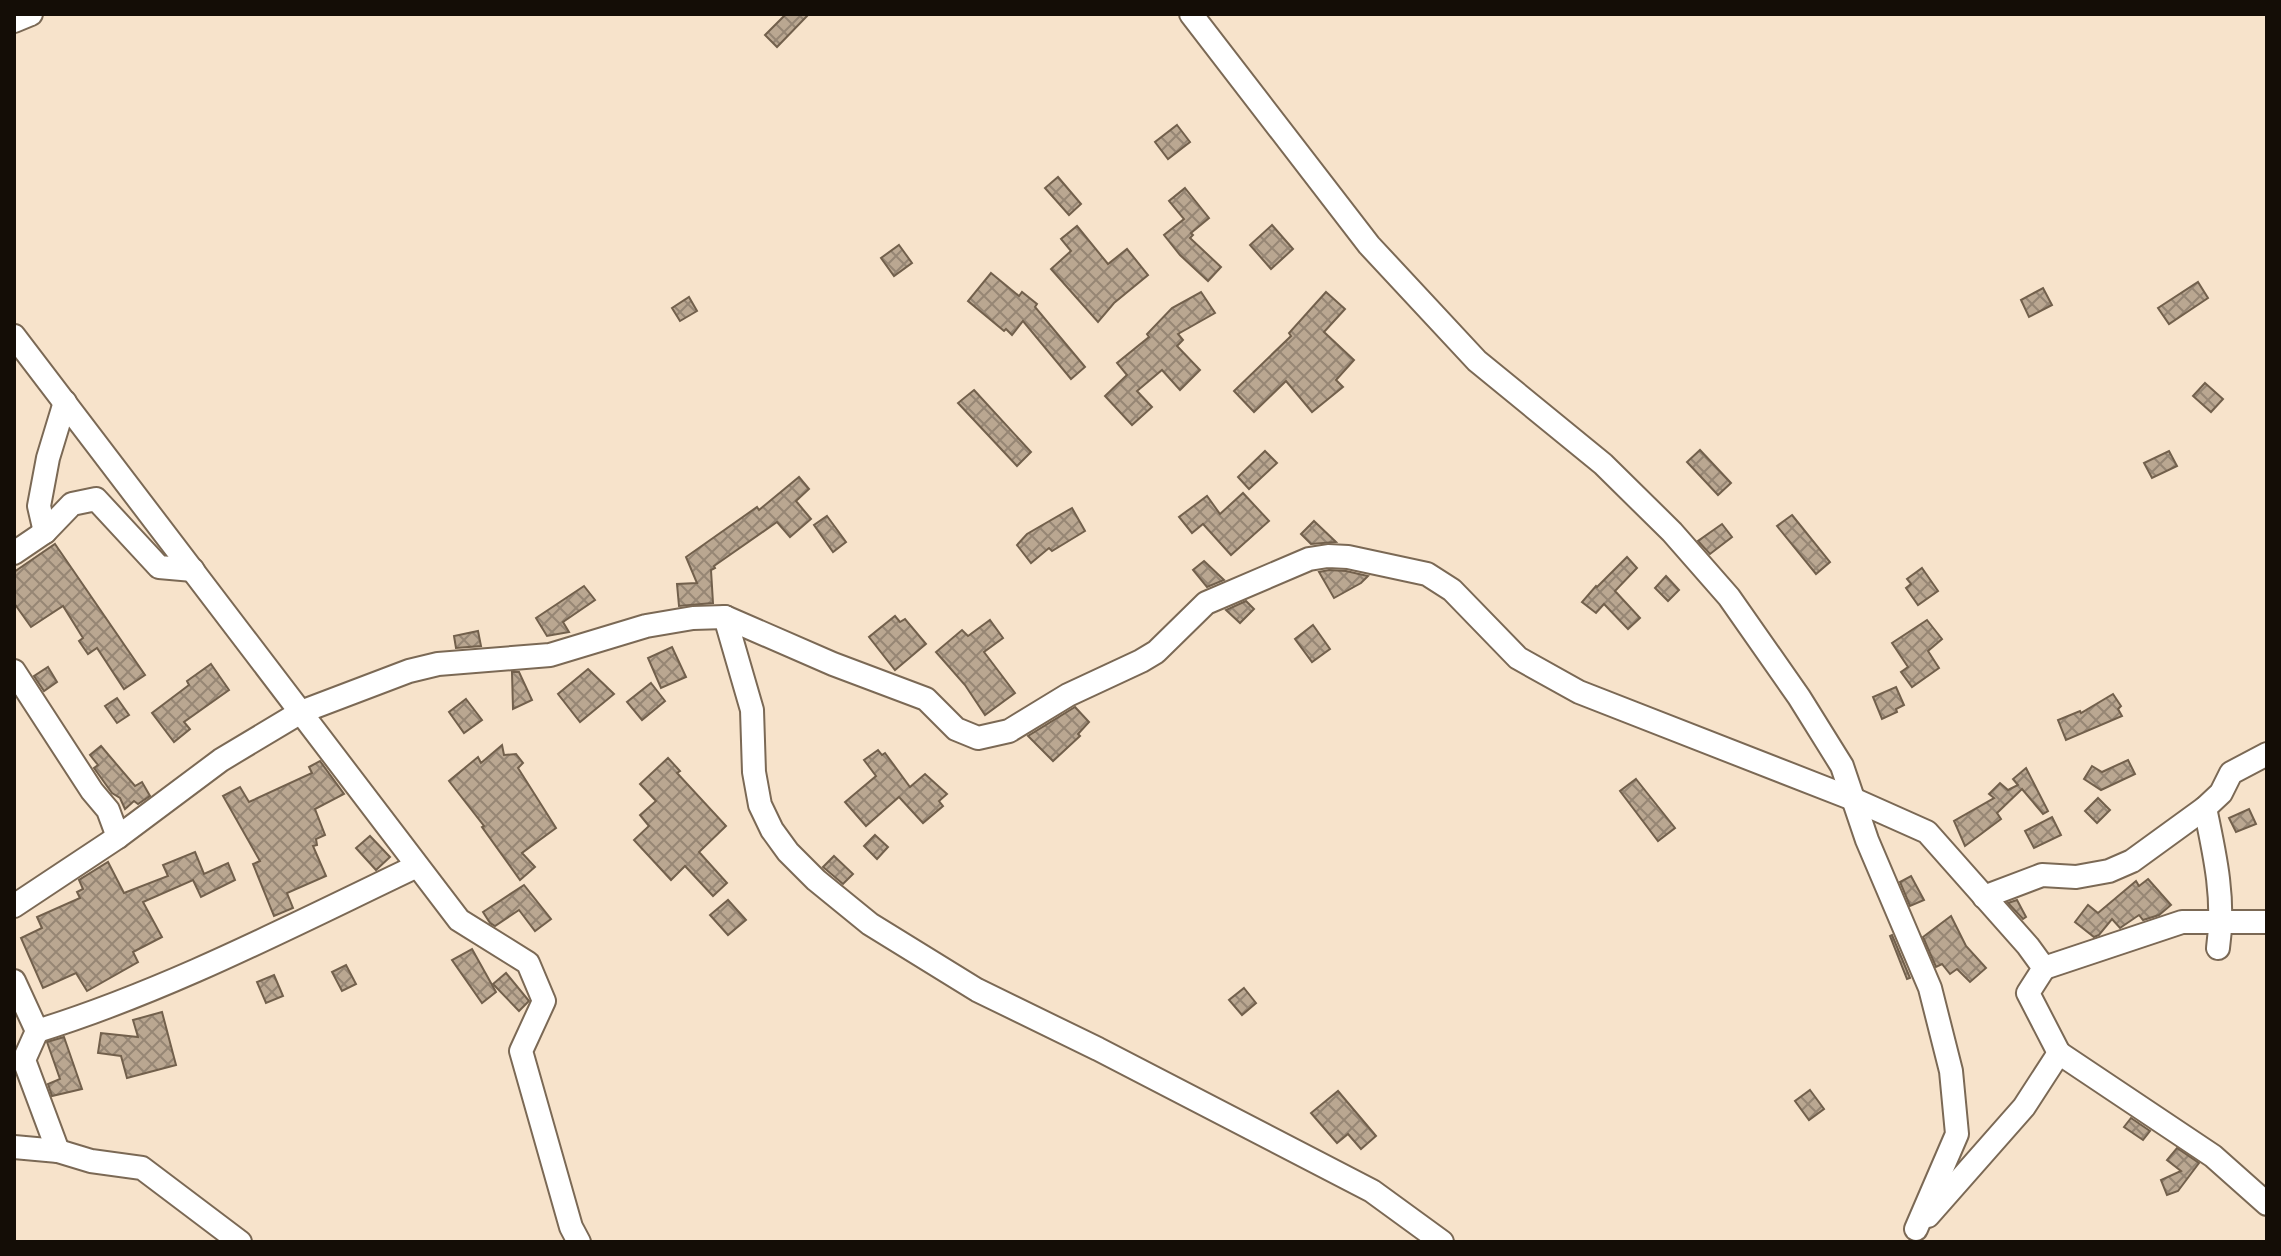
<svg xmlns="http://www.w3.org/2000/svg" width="2281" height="1256" font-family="'Crimson Pro',serif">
	<defs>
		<pattern id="building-cross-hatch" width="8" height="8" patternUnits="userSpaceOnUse" patternTransform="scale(2)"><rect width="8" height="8" fill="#baa791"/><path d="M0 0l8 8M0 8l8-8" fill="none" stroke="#968674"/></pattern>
	</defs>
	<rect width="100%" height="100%" fill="#f7e3cb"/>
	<g fill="url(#building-cross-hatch)" stroke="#72604c" stroke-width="2">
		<polygon points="786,14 809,14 777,47 765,35"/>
		<polygon points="1177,125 1190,142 1168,159 1155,142"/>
		<polygon points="1058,177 1081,204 1069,215 1045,188"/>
		<polygon points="1185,188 1209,218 1191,233 1193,235 1190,238 1221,267 1208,281 1180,255 1164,235 1184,219 1169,201"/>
		<polygon points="1272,225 1293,249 1271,269 1250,245"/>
		<polygon points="1077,226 1108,264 1127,249 1148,275 1114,303 1098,322 1051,269 1071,251 1061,239"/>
		<polygon points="899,245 912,263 894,276 881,258"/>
		<polygon points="991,273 1019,296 1022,292 1037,304 1035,307 1085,367 1071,379 1023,321 1012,335 1006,329 1004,331 968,301"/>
		<polygon points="2198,282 2208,298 2169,324 2158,308"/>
		<polygon points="2043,288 2052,305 2029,317 2021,300"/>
		<polygon points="1201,292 1215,313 1178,334 1183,340 1177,346 1200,370 1180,390 1162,370 1137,391 1152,407 1132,425 1105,396 1127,375 1117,363 1149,337 1147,334 1172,308"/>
		<polygon points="1326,292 1345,309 1324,332 1354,360 1336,380 1343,387 1312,412 1286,381 1254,412 1234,391 1291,336 1289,333"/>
		<polygon points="689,297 697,311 680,321 672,308"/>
		<polygon points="2205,383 2223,399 2211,412 2193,396"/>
		<polygon points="974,390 1031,452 1017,466 958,403"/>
		<polygon points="1700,450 1731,483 1718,495 1687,462"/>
		<polygon points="1265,451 1277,463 1249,489 1238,477"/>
		<polygon points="2169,451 2177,466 2152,478 2144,463"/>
		<polygon points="799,477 809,489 796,501 811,519 790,537 777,522 714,566 715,568 711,570 713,603 679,606 677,584 697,583 686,557 757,507 759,510"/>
		<polygon points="1243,493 1269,521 1231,555 1203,524 1192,533 1179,517 1207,496 1220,514"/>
		<polygon points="1072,508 1085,531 1052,551 1049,548 1031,563 1017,545 1027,534"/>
		<polygon points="1792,515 1830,562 1816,574 1777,526"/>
		<polygon points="827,516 846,542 833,552 814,525"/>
		<polygon points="1314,521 1336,542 1311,544 1301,534"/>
		<polygon points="1722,524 1732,537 1710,554 1698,541"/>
		<polygon points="55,544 145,675 124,689 97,648 88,654 79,641 83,638 63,606 31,627 14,603 14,572"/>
		<polygon points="1627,557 1637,568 1615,591 1640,618 1628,629 1604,604 1596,613 1582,602 1596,586 1597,587"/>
		<polygon points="1204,561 1224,580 1207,587 1193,570"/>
		<polygon points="1922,568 1938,591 1918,605 1906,588 1911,584 1907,579"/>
		<polygon points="1329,570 1346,571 1368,576 1361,583 1334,598 1319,572"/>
		<polygon points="1666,576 1679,590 1668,601 1655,588"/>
		<polygon points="584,586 595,600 563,622 569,632 547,636 536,618"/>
		<polygon points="1246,601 1254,609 1240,623 1226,610"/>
		<polygon points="895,616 900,622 905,619 926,644 895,670 869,637"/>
		<polygon points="990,620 1003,638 984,652 1015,693 985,715 965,685 936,652 962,630 968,636"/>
		<polygon points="1927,620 1942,639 1928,651 1939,668 1912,687 1901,672 1908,667 1892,643"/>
		<polygon points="1313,625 1330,649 1312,662 1295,639"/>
		<polygon points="478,631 481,646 456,648 454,636"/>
		<polygon points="672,647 686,677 661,688 648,658"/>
		<polygon points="211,664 229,690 184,722 190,729 174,742 152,713 189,685 187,681"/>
		<polygon points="48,667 57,682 44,691 34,676"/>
		<polygon points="588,669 614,694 580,722 558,694"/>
		<polygon points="512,672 519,672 532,700 513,709"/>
		<polygon points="651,683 665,701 642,720 627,702"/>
		<polygon points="1896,687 1904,705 1896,709 1897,712 1882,719 1873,697"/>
		<polygon points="2113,694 2121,706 2118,709 2122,716 2066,740 2058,720 2080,711 2081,713"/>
		<polygon points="117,698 129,715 117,723 105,706"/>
		<polygon points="466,699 482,720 464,733 449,712"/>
		<polygon points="1075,707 1089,722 1078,734 1080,736 1053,761 1028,736"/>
		<polygon points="502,745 504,755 516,754 523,763 518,768 556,828 522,853 535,867 520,880 482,827 484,826 449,781 478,757 481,763"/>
		<polygon points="101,746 135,786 142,782 150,796 138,804 134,801 125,809 120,798 112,793 94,768 98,765 90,755"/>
		<polygon points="878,750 882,755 885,753 910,787 925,774 947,794 939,801 943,806 923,823 899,797 866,826 845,802 876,776 864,760"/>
		<polygon points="668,758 680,771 677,773 726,826 699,852 727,883 713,896 685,866 671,880 634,840 649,826 640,815 656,801 640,784"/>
		<polygon points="2128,760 2135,774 2101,790 2084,779 2092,766 2102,772"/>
		<polygon points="320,761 344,794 315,809 325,835 316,839 317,845 313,846 326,876 287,893 293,908 274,916 253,864 260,861 223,796 240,787 249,802 312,773 309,767"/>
		<polygon points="2026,768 2048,811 2043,814 2022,789 1997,813 2001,819 1965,846 1954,821 1994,798 1989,794 2000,783 2008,790 2018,785 2013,779"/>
		<polygon points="1636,779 1675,828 1658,841 1620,791"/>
		<polygon points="2098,798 2110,810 2097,823 2085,811"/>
		<polygon points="2249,809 2256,824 2236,832 2229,818"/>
		<polygon points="2052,817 2061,835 2034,848 2025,831"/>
		<polygon points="875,835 888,847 877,859 864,846"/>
		<polygon points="370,836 390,857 376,870 356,848"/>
		<polygon points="195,852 204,874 228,863 235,880 201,897 193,880 143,902 162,937 133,952 138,962 87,991 76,973 43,988 21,938 42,928 37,917 80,898 77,892 83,889 79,880 108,862 124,893 168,876 163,865"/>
		<polygon points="834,856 853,874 843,884 823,867"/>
		<polygon points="1911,876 1924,900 1910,906 1900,882"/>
		<polygon points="2148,879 2171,905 2159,915 2143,920 2139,915 2120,928 2112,919 2099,935 2094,937 2075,922 2088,905 2098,913 2136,881 2139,886"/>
		<polygon points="524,885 551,919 535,931 519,910 495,926 490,923 483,912"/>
		<polygon points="728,900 746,920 728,935 710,915"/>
		<polygon points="2017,900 2026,917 2023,919 2008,903"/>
		<polygon points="1951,916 1966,946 1986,968 1970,982 1957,969 1950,974 1942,964 1936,967 1923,937"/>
		<polygon points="1892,935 1910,978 1907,979 1890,936"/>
		<polygon points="472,949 496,992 482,1003 452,960"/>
		<polygon points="346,965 356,984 342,991 332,972"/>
		<polygon points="506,973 529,1001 519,1011 493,984"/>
		<polygon points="274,975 283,996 266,1003 257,982"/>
		<polygon points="1244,988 1256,1003 1242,1015 1229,1000"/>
		<polygon points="162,1012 176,1065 127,1078 121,1056 98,1053 101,1033 138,1037 133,1020"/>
		<polygon points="64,1037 82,1089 52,1096 48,1084 60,1079 47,1042"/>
		<polygon points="1810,1090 1824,1109 1809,1120 1795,1101"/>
		<polygon points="1338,1091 1376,1136 1361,1149 1348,1134 1337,1143 1311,1113"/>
		<polygon points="2131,1118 2150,1131 2143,1140 2124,1127"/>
		<polygon points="2177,1148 2199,1163 2178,1191 2167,1195 2161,1180 2181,1171 2167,1160"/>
	</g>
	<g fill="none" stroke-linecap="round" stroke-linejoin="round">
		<defs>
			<g id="minor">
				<polyline points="1191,14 1369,245 1477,361 1603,464 1672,532 1729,597 1799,697 1842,766 1867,840 1930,988 1951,1071 1957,1134 1916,1229"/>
				<polyline points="14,21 31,14"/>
				<polyline points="14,336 459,920 528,963 544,1001 521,1051 571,1227 579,1242"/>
				<polyline points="45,532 39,506 48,458 65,402"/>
				<polyline points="14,553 45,532 72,504 96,499 159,567 193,570"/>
				<polyline points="725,617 752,710 754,772 760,805 772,830 788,852 816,880 870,924 977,990 1098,1049 1372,1191 1442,1242"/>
				<polyline points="14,671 92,791 108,810 118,837"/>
				<path d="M2205,808c10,47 20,92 13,140"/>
				<polyline points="1984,897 2042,875 2076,877 2109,871 2132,861 2205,808 2221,793 2231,773 2267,754"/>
				<polyline points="14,906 118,837 221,760 301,712 409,671 438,664 550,655 646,626 693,618 725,617 833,664 926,699 956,729 978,738 1009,731 1068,695 1141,661 1156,652 1206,603 1309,559 1328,556 1348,557 1427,574 1452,590 1518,658 1579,692 1853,799 1927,832 2028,946 2044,968 2028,993 2059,1053"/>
				<polyline points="2044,968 2182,922 2267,922"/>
				<polyline points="14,981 37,1031 24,1060 58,1151"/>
				<path d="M37,1031c132,-41 256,-106 380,-165"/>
				<polyline points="14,1147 58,1151 91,1161 142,1168 240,1242"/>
				<polyline points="1928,1216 2024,1107 2059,1053 2213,1156 2267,1204"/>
			</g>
		</defs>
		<use href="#minor" stroke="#7b6955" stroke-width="26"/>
		<use href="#minor" stroke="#fff" stroke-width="22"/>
	</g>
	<rect width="2281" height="1256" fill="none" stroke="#140d06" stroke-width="32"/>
</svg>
